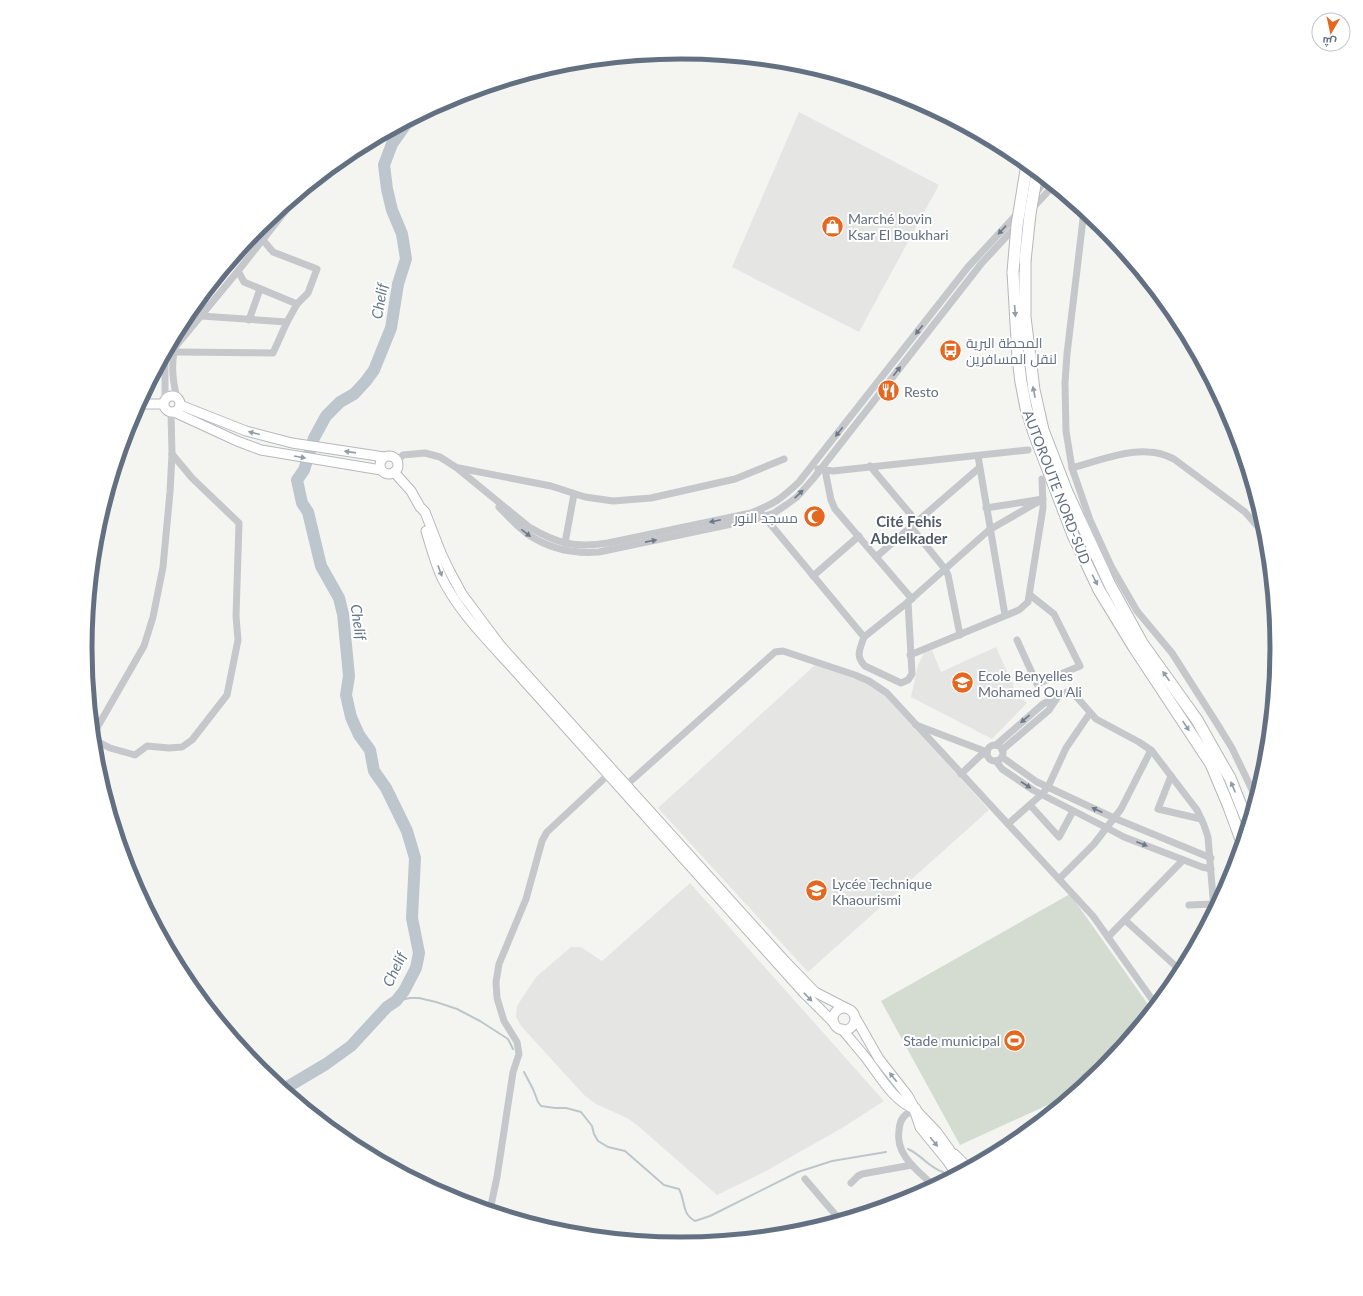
<svg xmlns="http://www.w3.org/2000/svg" width="1363" height="1296" font-family="Lato,Cairo,sans-serif">
	<rect width="100%" height="100%" fill="#f4f5f1"/>
	<g fill="#e5e6e4">
		<polygon points="799,112 939,185 859,332 732,267"/>
		<polygon points="996,647 1017,694 1027,703 992,739 911,697 918,665 924,653 932,650 941,672"/>
		<polygon points="815,665 879,687 989,810 808,972 658,808"/>
		<polygon points="690,883 884,1101 842,1128 766,1171 717,1195 637,1125 627,1118 596,1104 584,1095 521,1026 516,1017 517,1006 536,977 571,947 581,947 602,961"/>
	</g>
	<polygon fill="#d4dcd2" points="1070,894 1152,1010 1103,1070 1076,1092 960,1145 881,1001"/>
	<g fill="none" stroke-linecap="round" stroke-linejoin="round">
		<g stroke="#bdc6cc" stroke-width="2">
			<polyline points="396,1001 410,998 419,998 436,1002 457,1009 480,1021 508,1039 513,1049"/>
			<path d="M524,1072l9,17 5,13 3,4 14,2h11l15,4 11,14 2,8 4,7 10,6 17,4 39,34 15,4c7,13 2,24 16,32l15,-5 88,-44 34,-11 54,-9"/>
			<path d="M908,1149c14,6 21,19 35,23"/>
			<polyline points="967,1162 977,1159 982,1160"/>
		</g>
		<polyline stroke="#bdc6cc" stroke-width="12" points="284,1089 326,1064 351,1046 387,1007 396,1001 404,991 416,968 419,953 412,918 415,858 407,831 386,788 374,771 370,750 359,735 351,717 346,695 349,676 343,614 339,598 321,566 308,512 302,503 297,480 304,470 314,438 326,416 340,402 354,394 366,381 374,370 391,328 398,284 406,259 402,234 392,210 387,189 384,165 392,144 406,124 421,115"/>
		<defs>
			<g id="major">
				<circle cx="172" cy="404" r="8"/>
				<polyline points="139,404 163,404"/>
				<polyline points="180,405 246,431 292,443 384,457"/>
				<polyline points="174,412 237,441 261,450 381,470"/>
				<circle cx="389" cy="465" r="9"/>
				<polyline points="394,472 411,491 420,507 425,512 441,553 450,572 462,594 500,645 785,961 815,992 846,1008"/>
				<path d="M426,531c5,16 9,32 16,47 17,35 50,67 76,96l285,318 31,31"/>
				<circle cx="844" cy="1019" r="11"/>
				<polyline points="855,1017 879,1059 908,1096 915,1109 936,1131 957,1160"/>
				<path d="M842,1029c8,10 16,19 24,29 14,18 27,43 49,51"/>
			</g>
			<g id="highway">
				<polyline points="1025,261 1025,317 1034,390 1043,430 1067,492 1110,585 1142,643 1197,720 1215,752 1230,778 1248,823"/>
				<polyline points="1013,272 1018,358 1021,382 1026,408 1034,433 1073,535 1099,590 1135,649 1211,764 1229,807 1242,842"/>
				<polyline points="915,1109 921,1127 948,1160 957,1173"/>
				<polyline points="954,1155 967,1168"/>
			</g>
		</defs>
		<use href="#major" stroke="#b5b8bd" stroke-width="11"/>
		<use href="#highway" stroke="#b5b7bb" stroke-width="13"/>
		<g stroke="#c5c7cb" stroke-width="7">
			<polyline points="1035,194 1046,180"/>
			<polyline points="1084,211 1067,354 1065,383 1066,431 1072,468 1090,520 1111,566 1137,611 1172,653 1216,722 1232,748 1256,798"/>
			<polyline points="238,271 244,282 297,304"/>
			<polyline points="201,316 287,322"/>
			<polyline points="249,320 260,289"/>
			<polyline points="177,333 266,222"/>
			<polyline points="174,352 273,353 287,322 297,304 308,293 317,269 273,252 263,240"/>
			<path d="M177,398c-4,-16 -7,-36 -1,-52l62,-75 60,-76"/>
			<polyline points="165,399 165,356"/>
			<polyline points="978,456 1005,615"/>
			<path d="M397,461l6,-6 22,-2 15,4 17,11 72,59c29,17 46,21 79,16l143,-30c23,-9 30,-14 48,-31l169,-215 51,-55"/>
			<polyline points="870,466 917,522"/>
			<polyline points="459,468 551,486 585,497 613,501 651,498 735,479 784,459"/>
			<path d="M1072,468c22,-6 53,-18 76,-16 9,0 18,3 26,7l71,53 21,24"/>
			<polyline points="818,469 833,471 1028,450"/>
			<polyline points="825,470 831,500 835,509 912,599"/>
			<path d="M499,507c10,10 19,21 30,28 21,14 45,19 70,17l161,-34 14,-5 12,-8 11,-8 16,-18 168,-215 72,-78"/>
			<path d="M762,514l102,123c-4,12 -9,19 1,29l36,17 7,-3 4,-6 -4,-72"/>
			<polyline points="911,527 945,569 948,575 960,635"/>
			<polyline points="565,543 574,494"/>
			<polyline points="876,557 979,468"/>
			<polyline points="813,576 859,536"/>
			<polyline points="864,637 908,602 989,530 1043,499 986,508"/>
			<polyline points="1017,640 1037,684 1080,666 1054,614 1030,595"/>
			<polyline points="910,655 1019,610 1028,602 1043,508 1042,479"/>
			<polyline points="916,725 987,752"/>
			<polyline points="94,733 144,646 153,617 163,567 170,492 172,454 171,413"/>
			<polyline points="95,740 110,748 135,755 147,746 169,748 182,747 192,740 227,695 238,640 236,616 239,523 192,478 172,454"/>
			<circle cx="995" cy="753" r="8"/>
			<polyline points="996,745 1043,704 1067,692 1074,694 1096,719 1139,742 1152,751 1197,810 1204,825 1208,837 1214,910"/>
			<polyline points="1002,750 1049,710 1057,698"/>
			<polyline points="1002,757 1037,782 1114,818 1211,858"/>
			<polyline points="996,761 1002,769 1033,790 1107,828 1124,837 1202,867 1211,869"/>
			<polyline points="961,774 981,755 987,752"/>
			<polyline points="1171,776 1158,809 1201,819"/>
			<polyline points="623,788 775,652 783,651 855,675 869,681 887,693 1093,916 1156,1005"/>
			<polyline points="1030,805 1059,837 1073,811"/>
			<polyline points="1008,824 1042,794 1048,787 1066,748 1090,713"/>
			<polyline points="1059,879 1094,844 1121,809 1151,750"/>
			<polyline points="1189,905 1214,904"/>
			<polyline points="1125,920 1181,971"/>
			<polyline points="1108,937 1183,860"/>
			<path d="M915,1109c-10,5 -15,9 -16,21 -4,25 18,40 35,56"/>
			<polyline points="805,1179 840,1220"/>
			<polyline points="851,1183 858,1176 862,1174 912,1165"/>
			<polyline points="490,1210 497,1177 513,1072 519,1054 517,1042 504,1021 497,998 496,982 499,964 526,899 542,841 547,832 608,775"/>
			<polyline points="797,1227 801,1232"/>
		</g>
		<use href="#major" stroke="#fff" stroke-width="9"/>
		<use href="#highway" stroke="#fff" stroke-width="11"/>
		<defs>
			<g id="highway-bridge">
				<polyline points="1025,261 1030,214 1037,173"/>
				<polyline points="1013,272 1017,225 1027,164"/>
			</g>
		</defs>
		<use href="#highway-bridge" stroke="#b5b7bb" stroke-width="13" stroke-linecap="butt"/>
		<use href="#highway-bridge" stroke="#fff" stroke-width="11"/>
	</g>
	<defs><path id="oneway-solid" d="M-6-.8H1V-3.2L6.5 0L1 3.2V.8H-6Z"/></defs>
	<g fill="#6d7989">
		<use href="#oneway-solid" transform="translate(1002 230) rotate(133)"/>
		<use href="#oneway-solid" transform="translate(919 330) rotate(128)"/>
		<use href="#oneway-solid" transform="translate(897 371) rotate(-52)"/>
		<use href="#oneway-solid" transform="translate(839 432) rotate(128)"/>
		<use href="#oneway-solid" transform="translate(799 494) rotate(-44)"/>
		<use href="#oneway-solid" transform="translate(715 521) rotate(168)"/>
		<use href="#oneway-solid" transform="translate(526 533) rotate(38)"/>
		<use href="#oneway-solid" transform="translate(651 541) rotate(-11)"/>
		<use href="#oneway-solid" transform="translate(1025 719) rotate(140)"/>
		<use href="#oneway-solid" transform="translate(1026 785) rotate(33)"/>
		<use href="#oneway-solid" transform="translate(1097 810) rotate(-155)"/>
		<use href="#oneway-solid" transform="translate(1142 844) rotate(21)"/>
	</g>
	<g fill="#929ba8">
		<use href="#oneway-solid" transform="translate(1015 311) rotate(86)"/>
		<use href="#oneway-solid" transform="translate(1034 392) rotate(-101)"/>
		<use href="#oneway-solid" transform="translate(254 433) rotate(-166)"/>
		<use href="#oneway-solid" transform="translate(350 452) rotate(-172)"/>
		<use href="#oneway-solid" transform="translate(300 457) rotate(10)"/>
		<use href="#oneway-solid" transform="translate(440 571) rotate(70)"/>
		<use href="#oneway-solid" transform="translate(1095 580) rotate(62)"/>
		<use href="#oneway-solid" transform="translate(1166 676) rotate(-125)"/>
		<use href="#oneway-solid" transform="translate(1186 726) rotate(57)"/>
		<use href="#oneway-solid" transform="translate(1233 787) rotate(-113)"/>
		<use href="#oneway-solid" transform="translate(808 997) rotate(46)"/>
		<use href="#oneway-solid" transform="translate(893 1077) rotate(-128)"/>
		<use href="#oneway-solid" transform="translate(934 1142) rotate(51)"/>
	</g>
	<defs>
		<symbol id="shop-disc" viewBox="-11 -11 22 22"><circle r="9.5" fill="#e56821" stroke="#fff"/><path d="M-5-2.5h2.3a2.7 3.5 0 0 1 5.4 0H5L5.5 6h-11ZM-1.5-2.5h3a1.5 2.3 0 0 0-3 0Z" fill="#fff"/></symbol>
		<symbol id="bus-disc" viewBox="-11 -11 22 22"><circle r="9.5" fill="#e56821" stroke="#fff"/><path d="M-5-6H5V4H4V6H2V4H-2V6H-4V4H-5ZM-3.5-4V0h7V-4ZM-3.5 1.2v1.5H-2V1.2ZM2 1.2v1.5H3.5V1.2Z" fill="#fff"/></symbol>
		<symbol id="restaurant-disc" viewBox="-11 -11 22 22"><circle r="9.5" fill="#e56821" stroke="#fff"/><path d="M-5-6h1v4h1v-4h1v4h1v-4h1v5L-1.5 .5V6h-2V.5L-5-1ZM5-6V6H3V1.5H1.5Q1.5-4 5-6Z" fill="#fff"/></symbol>
		<symbol id="mosque-disc" viewBox="-11 -11 22 22"><circle r="9.5" fill="#e56821" stroke="#fff"/><path d="M3.5-4.9A6 6 0 1 0 3.5 4.9A5 5 0 1 1 3.5-4.9Z" fill="#fff"/></symbol>
		<symbol id="school-disc" viewBox="-11 -11 22 22"><circle r="9.5" fill="#e56821" stroke="#fff"/><path d="M0-5L7-2L0 1L-7-2ZM-4 1L0 2.5L4 1V4Q0 6-4 4Z" fill="#fff"/></symbol>
		<symbol id="stadium-disc" viewBox="-11 -11 22 22"><circle r="9.5" fill="#e56821" stroke="#fff"/><path d="M0-5a6.5 5 0 1 0 0 10a6.5 5 0 1 0 0-10ZM-3.5-1.8h7v3.6h-7Z" fill="#fff"/></symbol>
	</defs>
	<g fill-rule="evenodd">
		<use href="#shop-disc" x="820" y="214" width="25" height="25"/>
		<use href="#bus-disc" x="938" y="338" width="25" height="25"/>
		<use href="#restaurant-disc" x="876" y="378" width="25" height="25"/>
		<use href="#mosque-disc" x="802" y="504" width="25" height="25"/>
		<use href="#school-disc" x="950" y="670" width="25" height="25"/>
		<use href="#school-disc" x="804" y="878" width="25" height="25"/>
		<use href="#stadium-disc" x="1002" y="1028" width="25" height="25"/>
	</g>
	<g text-anchor="middle" dominant-baseline="central" stroke-width="4" stroke-linejoin="round" paint-order="stroke">
		<g font-size="14" fill="#637082" stroke="#fff" text-anchor="start">
			<text x="848" y="218">Marché bovin<tspan x="848" dy="16">Ksar El Boukhari</tspan></text>
			<text x="966" y="342">المحطة البرية<tspan x="966" dy="16">لنقل المسافرين</tspan></text>
			<text x="904" y="391">Resto</text>
			<text x="798" y="517" text-anchor="end">مسجد النور</text>
			<text x="978" y="675">Ecole Benyelles<tspan x="978" dy="16">Mohamed Ou Ali</tspan></text>
			<text x="832" y="883">Lycée Technique<tspan x="832" dy="16">Khaourismi</tspan></text>
			<text x="1000" y="1040" text-anchor="end">Stade municipal</text>
		</g>
		<g font-size="14" fill="#637082" stroke="#fff">
			<text transform="translate(1057 487) rotate(69)">AUTOROUTE NORD-SUD</text>
		</g>
		<g font-size="15" font-style="italic" fill="#637986" stroke="#fff">
			<text transform="translate(379 301) rotate(-80)">Chelif</text>
			<text transform="translate(359 622) rotate(82)">Chelif</text>
			<text transform="translate(394 969) rotate(-65)">Chelif</text>
		</g>
		<g font-size="15" font-weight="bold" fill="#515b67" stroke="#fff">
			<text x="909" y="521">Cité Fehis<tspan x="909" dy="17">Abdelkader</tspan></text>
		</g>
	</g>
	<path d="M0 0H1363V1296H0ZM92 648a589 589 0 1 1 1178 0a589 589 0 1 1-1178 0Z" fill="#fff" fill-rule="evenodd"/>
	<path fill="none" stroke="#637082" stroke-width="5" d="M92 648a589 589 0 1 1 1178 0a589 589 0 1 1-1178 0Z"/>
	<g transform="translate(1331 32) rotate(189)"><circle r="19" fill="#ffffff" stroke="#c1c6cd"/>
	<path d="M0-3L7 15L0 10L-7 15Z" fill="#e56821"/>
	<text y="-6" font-size="11" font-weight="bold" text-anchor="middle" fill="#637082">ش</text>
	</g>
</svg>
